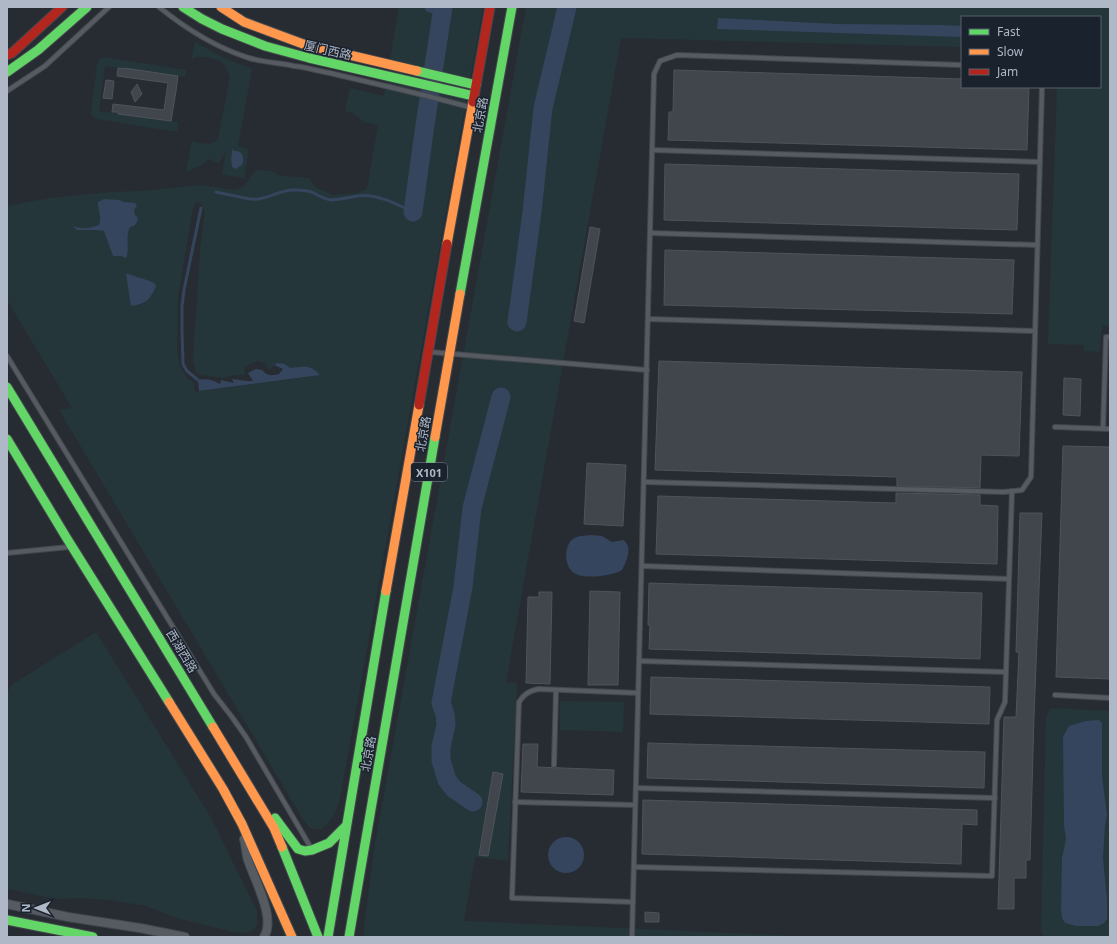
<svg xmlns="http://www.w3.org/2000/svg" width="1117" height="944" font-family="'Noto Sans','Noto Sans SC',sans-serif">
	<rect width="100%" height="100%" fill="#272c33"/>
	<g fill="#243639" fill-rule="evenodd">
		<path d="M399,7h84l-144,797 -7,14 -10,11h-10l-8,-8 -245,-411 13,-2 -65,-108v-94l43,-8 59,-6 34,-1 56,-6 37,5 9,-5 7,-10 5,-5 15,1 5,4 32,3 6,9 18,8 24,-2 10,-4 11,-64 -14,-3 -11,-9 -8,-1 5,-24 34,8zM196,202l6,2 3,9 -5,34v4l-7,109 3,12 4,3 23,3 11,-3h11l-1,-8 13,-6 8,2 4,7 8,-7c4,2 9,4 13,5 13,3 18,-8 29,7l-124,17 -1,-9 -8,-6 -6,-11 -3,-15 1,-54 15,-89z"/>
		<polygon points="526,7 1110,7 1110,326 1102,325 1100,352 1084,351 1084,345 1048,344 1057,87 1100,87 1100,17 962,17 962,47 621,38 506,682 517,683 508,861 475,857 464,921 818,937 364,937 364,927 375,844"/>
		<path d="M195,42c20,11 35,20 57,26l-14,78 11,3 -5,29 -22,-4 4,-24 -7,13 -10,-4c-7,7 -13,9 -23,12l6,-30c8,2 20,6 26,-2l12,-62c-2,-5 -4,-12 -9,-15 -7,-5 -18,-6 -26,-5l-4,4z"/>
		<polygon points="103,57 186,70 185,77 105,66 99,111 178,122 177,132 97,119 93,117 91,113 97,65 100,59"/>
		<polygon points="96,632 210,816 257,911 257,925 252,931 245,933 234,932 176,918 146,906 108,900 80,898 56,899 7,889 7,692 13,684"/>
		<polygon points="560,701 624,702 623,732 560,730"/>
		<polygon points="1052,708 1110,711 1110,937 1045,937 1041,932 1046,718 1049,710"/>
	</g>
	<g fill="#34455d">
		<polygon points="718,18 838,24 942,25 962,26 962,37 717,29"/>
		<path d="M232,146v3l2,2c9,-1 11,7 8,14l-6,4 -4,-2 -1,-9 1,-5z"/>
		<path d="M104,199l15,1 5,2 11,1 2,3 -3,4 1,5 3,3c-1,6 -3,8 -8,9 -5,9 0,22 -4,31l-5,-2h-8l-9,-25 -7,-1h-20l-4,-4c10,4 17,2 26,-1 3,-10 -1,-13 -1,-23z"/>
		<path d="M126,274c5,0 7,2 11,3 7,2 11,3 17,6l2,3c-6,14 -10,18 -25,20z"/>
		<path d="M277,363l8,1 5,4c14,-1 20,-4 30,7l-121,16 -1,-11c8,-2 15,0 22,4l1,-4 13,3 -2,-4 16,2h5l-5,-8 8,-4 6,1c5,6 10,6 17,4l4,-5 -9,-4z"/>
		<path d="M591,535l11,1 10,6 11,-2c10,6 4,21 -1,30 -10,6 -35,9 -46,4 -12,-5 -13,-28 -3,-35 6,-4 11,-3 18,-4z"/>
		<polygon points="1099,720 1102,723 1102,776 1107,815 1105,825 1103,858 1107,900 1107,919 1104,923 1098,926 1076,926 1065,923 1062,918 1061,908 1062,858 1066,839 1064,825 1063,737 1069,726 1086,721"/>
		<circle cx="566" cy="855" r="18"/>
	</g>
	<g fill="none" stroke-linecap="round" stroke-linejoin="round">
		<g stroke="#34455d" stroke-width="3">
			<path d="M216,192c8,2 16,3 24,5 6,1 11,3 18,2 12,-1 22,-9 35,-9 6,0 15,0 21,3 5,3 10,6 17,7 9,0 18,-3 27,-4 17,-3 39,8 55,16"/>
			<polyline points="198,380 187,371 183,364 182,330 182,306 184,290 201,208"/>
		</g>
		<polyline stroke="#34455d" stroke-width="11" points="430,7 442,10"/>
		<g stroke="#34455d" stroke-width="19">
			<polyline points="413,212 425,125 443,7"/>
			<polyline points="517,322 532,212 543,108 567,7"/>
			<polyline points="473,802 454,789 447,780 441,760 441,747 446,725 445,714 441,703 463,587 472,508 501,397"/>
		</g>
	</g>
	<g fill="#41454c" stroke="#4e535c">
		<polygon points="118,68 124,69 124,68 178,76 176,91 171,121 118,114 118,112 112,112 113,104 164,110 168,83 117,76"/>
		<polygon points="674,70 962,79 962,87 1029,87 1027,150 668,140 669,112 673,112"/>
		<polygon points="106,80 114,81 112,99 103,98"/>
		<polygon points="137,84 142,94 135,102 131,92"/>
		<polygon points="665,164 1019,174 1017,230 664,220"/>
		<polygon points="590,227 600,229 584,323 574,321"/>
		<polygon points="665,250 1014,260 1012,314 664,305"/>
		<polygon points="659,361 1022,372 1019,456 981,455 980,488 897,486 897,477 655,470"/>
		<polygon points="1064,378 1081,379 1080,416 1063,415"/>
		<polygon points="1063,446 1110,447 1110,679 1056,677"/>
		<polygon points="587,463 626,465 623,526 584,524"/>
		<polygon points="896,493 980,495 980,505 998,506 997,564 656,554 658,496 896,503"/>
		<polygon points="1020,513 1042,513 1034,716 1030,860 1026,860 1026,878 1014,878 1014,909 998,909 1004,717 1016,717 1019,652 1016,652"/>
		<polygon points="649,583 982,593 980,659 649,649 650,625 648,625"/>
		<polygon points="590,591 620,592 618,685 588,685"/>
		<polygon points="539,592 552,592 550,684 526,683 528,597 539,597"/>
		<polygon points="651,677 990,687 989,724 650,714"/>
		<polygon points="648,743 985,752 984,788 647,778"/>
		<polygon points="523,744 538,744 537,767 614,770 613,795 521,792"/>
		<polygon points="493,772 503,774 488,856 479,855"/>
		<polygon points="643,800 977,810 977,825 962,824 961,864 642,854"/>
		<polygon points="645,912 659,913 659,922 645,922"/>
	</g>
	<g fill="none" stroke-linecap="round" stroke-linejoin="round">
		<defs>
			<g id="lane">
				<path d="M159,7c26,21 58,41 90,51 14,4 30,5 45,8 12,1 24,5 36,7 46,11 93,21 139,34"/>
				<polyline points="7,91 45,66 109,7"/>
				<polyline points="652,150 1040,162"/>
				<polyline points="650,233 1037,245"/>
				<polyline points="648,319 1035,331"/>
				<polyline points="430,352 647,370"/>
				<polyline points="7,356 214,694 232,717 246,737 311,848"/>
				<polyline points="1055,427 1110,429"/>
				<polyline points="1103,428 1106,337 1110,337"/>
				<polyline points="644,482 1004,492 1022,490 1031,477 1042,87"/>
				<polyline points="7,553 69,547"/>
				<polyline points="642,566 1009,579"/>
				<polyline points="639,661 1006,672"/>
				<polyline points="1055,695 1110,698"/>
				<polyline points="554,765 556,690"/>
				<polyline points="636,788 995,798"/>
				<polyline points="515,802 635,805"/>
				<polyline points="634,867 992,876 997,720 1005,702 1012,491"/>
				<path d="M633,902l-121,-4 7,-196c5,-8 10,-11 19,-13l100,4"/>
				<polyline points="632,937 654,74 660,61 677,55 962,65"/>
			</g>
			<g id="street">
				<path d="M244,839c2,7 2,15 4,21 7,21 28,58 16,77"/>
				<polyline points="7,904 68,917 140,928 185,937"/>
			</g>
			<g id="fast">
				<polyline points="183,7 202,19 222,29 265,46 309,58 474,96"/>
				<polyline points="417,71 476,85"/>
				<polyline points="7,72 38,50 87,7"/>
				<polyline points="460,294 512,7"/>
				<polyline points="7,387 213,727"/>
				<polyline points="7,439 66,537 169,702"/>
				<polyline points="275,818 298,849 305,851 312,850 329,843 346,826"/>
				<polyline points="282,847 318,937"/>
				<polyline points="7,920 93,937"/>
				<polyline points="328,937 386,591"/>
				<polyline points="349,937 435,437"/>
			</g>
			<g id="slow">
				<polyline points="221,7 244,22 303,44 417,71"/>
				<polyline points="447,244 473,102"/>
				<polyline points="435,437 460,294"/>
				<polyline points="386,591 419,405"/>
				<polyline points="169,702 223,789 242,824 292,937"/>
				<polyline points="213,727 274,828 282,847"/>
			</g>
			<g id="jam">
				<polyline points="7,55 12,53 62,7"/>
				<polyline points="473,102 490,7"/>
				<polyline points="419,405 447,244"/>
			</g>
		</defs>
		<use href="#lane" stroke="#44484e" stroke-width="6"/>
		<use href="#street" stroke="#44484e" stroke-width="10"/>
		<use href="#fast" stroke="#44484e" stroke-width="11"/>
		<use href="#slow" stroke="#44484e" stroke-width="11"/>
		<use href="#jam" stroke="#44484e" stroke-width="11"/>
		<use href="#lane" stroke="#565b62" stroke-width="4"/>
		<use href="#street" stroke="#565b62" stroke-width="8"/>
		<use href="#fast" stroke="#63d668" stroke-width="9"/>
		<use href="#slow" stroke="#ff974d" stroke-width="9"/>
		<use href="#jam" stroke="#b3261e" stroke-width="9"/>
	</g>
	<g text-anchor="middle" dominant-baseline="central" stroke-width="3" stroke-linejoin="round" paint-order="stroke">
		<rect fill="#1a222e" stroke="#828b98" stroke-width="1" x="411" y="463" width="36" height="18" rx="3"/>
		<g font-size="11" font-weight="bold" fill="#afb8c6">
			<text x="429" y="472">X101</text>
		</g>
		<g font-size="12" fill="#afb8c6" stroke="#1a222e">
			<text transform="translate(328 50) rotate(13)">厦门西路</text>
			<text transform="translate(480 115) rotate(-80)">北京路</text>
			<text transform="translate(423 434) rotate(-80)">北京路</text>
			<text transform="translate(182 651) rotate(59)">西湖西路</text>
			<text transform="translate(368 754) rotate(-80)">北京路</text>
		</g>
	</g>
	<rect width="1117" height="944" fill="none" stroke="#afb8c6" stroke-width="16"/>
	<rect x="961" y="16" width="140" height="72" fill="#1a222e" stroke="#565e6b"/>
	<rect x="969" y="29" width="20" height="6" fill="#63d668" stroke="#565e6b"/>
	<text x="997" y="36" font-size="12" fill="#afb8c6">Fast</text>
	<rect x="969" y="49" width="20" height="6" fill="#ff974d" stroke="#565e6b"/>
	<text x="997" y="56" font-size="12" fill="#afb8c6">Slow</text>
	<rect x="969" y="69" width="20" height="6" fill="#b3261e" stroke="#565e6b"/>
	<text x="997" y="76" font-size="12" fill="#afb8c6">Jam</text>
	<g transform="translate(36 908) rotate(270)" stroke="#1a222e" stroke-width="3" paint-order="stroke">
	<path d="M0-3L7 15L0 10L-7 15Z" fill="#afb8c6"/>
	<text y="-6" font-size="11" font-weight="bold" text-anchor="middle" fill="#afb8c6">N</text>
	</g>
</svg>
